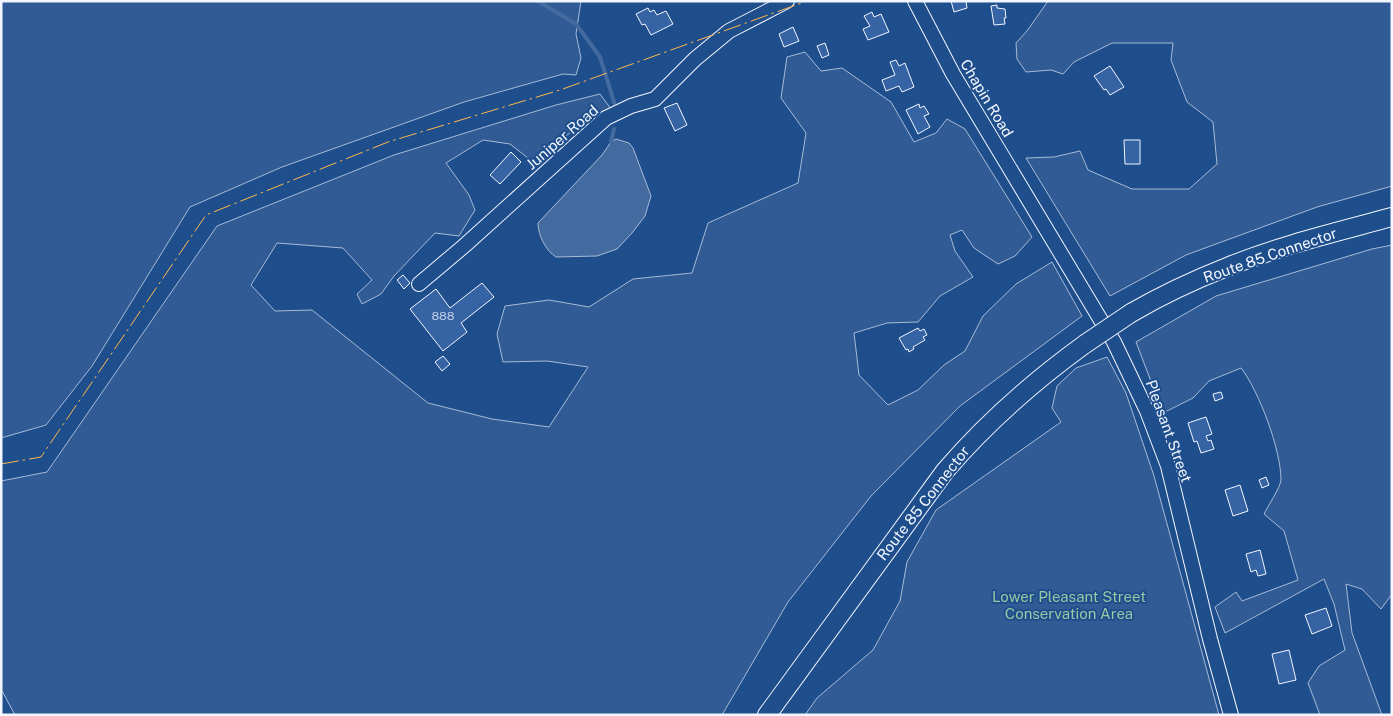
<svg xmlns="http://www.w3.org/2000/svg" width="1393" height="716" font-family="'Public Sans',sans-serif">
	<rect width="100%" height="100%" fill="#1f4e8c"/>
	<g fill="#305b95" stroke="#a8bbd7">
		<polygon points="1,1 581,1 576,34 581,58 576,75 563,74 464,102 282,167 190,207 92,366 46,425 1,438"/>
		<polygon points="1048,1 1392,1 1392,186 1317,207 1186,255 1110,296 1026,158 1054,157 1080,151 1088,170 1132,189 1189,189 1217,164 1213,122 1187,102 1171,60 1173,43 1112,43 1074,62 1063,74 1051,70 1026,72 1017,59 1016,43 1027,31"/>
		<path d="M805,52l16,19 21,-3 49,34 23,40 22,-9 11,-14 18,10 67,108 -17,19 -17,8 -24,-16 -12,-18 -12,5 5,16 18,26 -33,19 -22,26 -31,1 -33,10 5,42 29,30 30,-15 26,-25 21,-14 18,-35 33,-32 36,-22 30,54 -122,90 -89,90 -83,106 -66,113h-707l-14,-26v-208l46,-9 170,-246 177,-71 162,-50 44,-11 11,15c-29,14 -54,32 -78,53l-23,-18 -27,-4 -37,23 23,32 6,15 -16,26 -24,-3 -41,43 -13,18 -19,10 -5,-10 15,-14 -29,-32 -66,-5 -26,42 24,26 37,-1 116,93 64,16 57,8 39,-60 -41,-6 -44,1 -6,-28 8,-28 44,-6 40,7 44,-28 59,-6 16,-50 90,-40 8,-50 -25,-35 6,-41z"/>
		<path d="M1392,245v349l-11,15 -19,-20 -16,-5 6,49 30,82h-62l-12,-32 11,-17 26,-16 -11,-46 -10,-25 -99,54 -10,-26 21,-15 6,9 56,-21 -14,-49 -20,-17c4,-8 16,-26 17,-34 0,-30 -22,-89 -40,-112l-32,13 -16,17 -30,15 -27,-71 80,-46 156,-47z"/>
		<polygon points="1107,357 1126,393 1154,476 1219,715 805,715 817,698 873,650 900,601 907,562 936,510 1061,422 1052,408 1057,386 1076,368"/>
	</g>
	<path fill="#446ba0" stroke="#a8bbd7" d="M616,139l13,4 4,5 18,48 -6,20 -13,17 -15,16 -20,7 -41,1c-10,-6 -18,-22 -18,-34l64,-68 9,-13z"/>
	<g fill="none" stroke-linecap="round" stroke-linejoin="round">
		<g stroke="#446ba0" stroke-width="4">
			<polyline points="538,1 576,24 600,57 615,105"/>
			<polyline points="611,142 614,129"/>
		</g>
	</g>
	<g fill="#3563a3" stroke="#f2f6ff">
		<polygon points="951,1 966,1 967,8 954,12"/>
		<polygon points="997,5 997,8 1005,9 1006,18 1004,18 1005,24 994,25 991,6"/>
		<polygon points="648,8 650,12 654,10 657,15 666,11 673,24 651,35 645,24 642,25 636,14"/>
		<polygon points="872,12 874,17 881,14 889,32 868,40 863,29 870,26 864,16"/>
		<polygon points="793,27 799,41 784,47 779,34"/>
		<polygon points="825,43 829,55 822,58 817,46"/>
		<polygon points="896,60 899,66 905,63 914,87 902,92 899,86 886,91 882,80 895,75 890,62"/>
		<polygon points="1110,66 1124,87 1110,95 1106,89 1104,90 1094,76"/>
		<polygon points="677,103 687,125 675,131 664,108"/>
		<polygon points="919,104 920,108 924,106 929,114 924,116 930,127 918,134 906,110"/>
		<polygon points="1124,140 1140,140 1140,164 1125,164"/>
		<polygon points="511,152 521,162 500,184 490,175"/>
		<polygon points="403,275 410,283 404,289 397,280"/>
		<polygon points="482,283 494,297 461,323 467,332 443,351 410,309 436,289 450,308"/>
		<polygon points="918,328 920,331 924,329 927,335 923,337 925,340 913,347 914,349 909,352 908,349 906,350 899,338"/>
		<polygon points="443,356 450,364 442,371 435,362"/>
		<polygon points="1221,392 1223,398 1215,401 1213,394"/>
		<polygon points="1206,417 1212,434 1206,436 1208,441 1211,440 1214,449 1201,453 1197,441 1194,442 1188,423"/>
		<polygon points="1266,477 1269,485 1262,488 1259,480"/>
		<polygon points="1240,485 1248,511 1233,516 1225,490"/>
		<polygon points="1260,550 1266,574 1258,576 1256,570 1251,572 1246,554"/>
		<polygon points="1326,608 1332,626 1312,634 1305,615"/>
		<polygon points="1289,650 1296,680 1279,684 1272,654"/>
	</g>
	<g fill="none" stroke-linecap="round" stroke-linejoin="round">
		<defs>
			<g id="minor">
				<polyline points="915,1 953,74 1114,342 1147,411 1168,466 1210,639 1231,715"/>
				<polyline points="419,284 464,246 606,118 631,106 655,99 695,59 729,31 787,1"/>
			</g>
			<g id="major">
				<path d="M1131,313c31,-18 63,-33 96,-46 54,-22 110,-35 165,-50"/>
				<path d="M767,715l178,-244c42,-49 89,-90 140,-127"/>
			</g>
		</defs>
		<use href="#minor" stroke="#f2f6ff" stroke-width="16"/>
		<use href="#major" stroke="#f2f6ff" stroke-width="20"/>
		<use href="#minor" stroke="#1f4e8c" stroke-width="14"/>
		<use href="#major" stroke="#1f4e8c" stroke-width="18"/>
		<defs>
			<polyline id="major-bridge" points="1085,344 1131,313"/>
		</defs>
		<use href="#major-bridge" stroke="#f2f6ff" stroke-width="20" stroke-linecap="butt"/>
		<use href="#major-bridge" stroke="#1f4e8c" stroke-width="18"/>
		<polyline stroke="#ffb74d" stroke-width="1" stroke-dasharray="18 4 2.5 4" stroke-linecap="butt" points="1,464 41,457 206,215 388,142 560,90 807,1"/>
	</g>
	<g text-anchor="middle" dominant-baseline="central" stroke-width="4" stroke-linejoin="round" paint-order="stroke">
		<g font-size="12" fill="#c3d1e8">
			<text x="443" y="316">888</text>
		</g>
		<g font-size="15" fill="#f2f6ff" stroke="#1f4e8c">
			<text transform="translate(987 98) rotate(59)">Chapin Road</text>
			<text transform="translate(562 137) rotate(-41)">Juniper Road</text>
			<text transform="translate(1270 255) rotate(-19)">Route 85 Connector</text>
			<text transform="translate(1169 431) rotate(70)">Pleasant Street</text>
			<text transform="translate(923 503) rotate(-52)">Route 85 Connector</text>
		</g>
		<g font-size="15" fill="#97c8a6" stroke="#1f4e8c">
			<text x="1069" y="596">Lower Pleasant Street<tspan x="1069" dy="17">Conservation Area</tspan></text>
		</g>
	</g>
	<rect width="1393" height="716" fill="none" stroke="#f2f6ff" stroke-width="5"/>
</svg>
